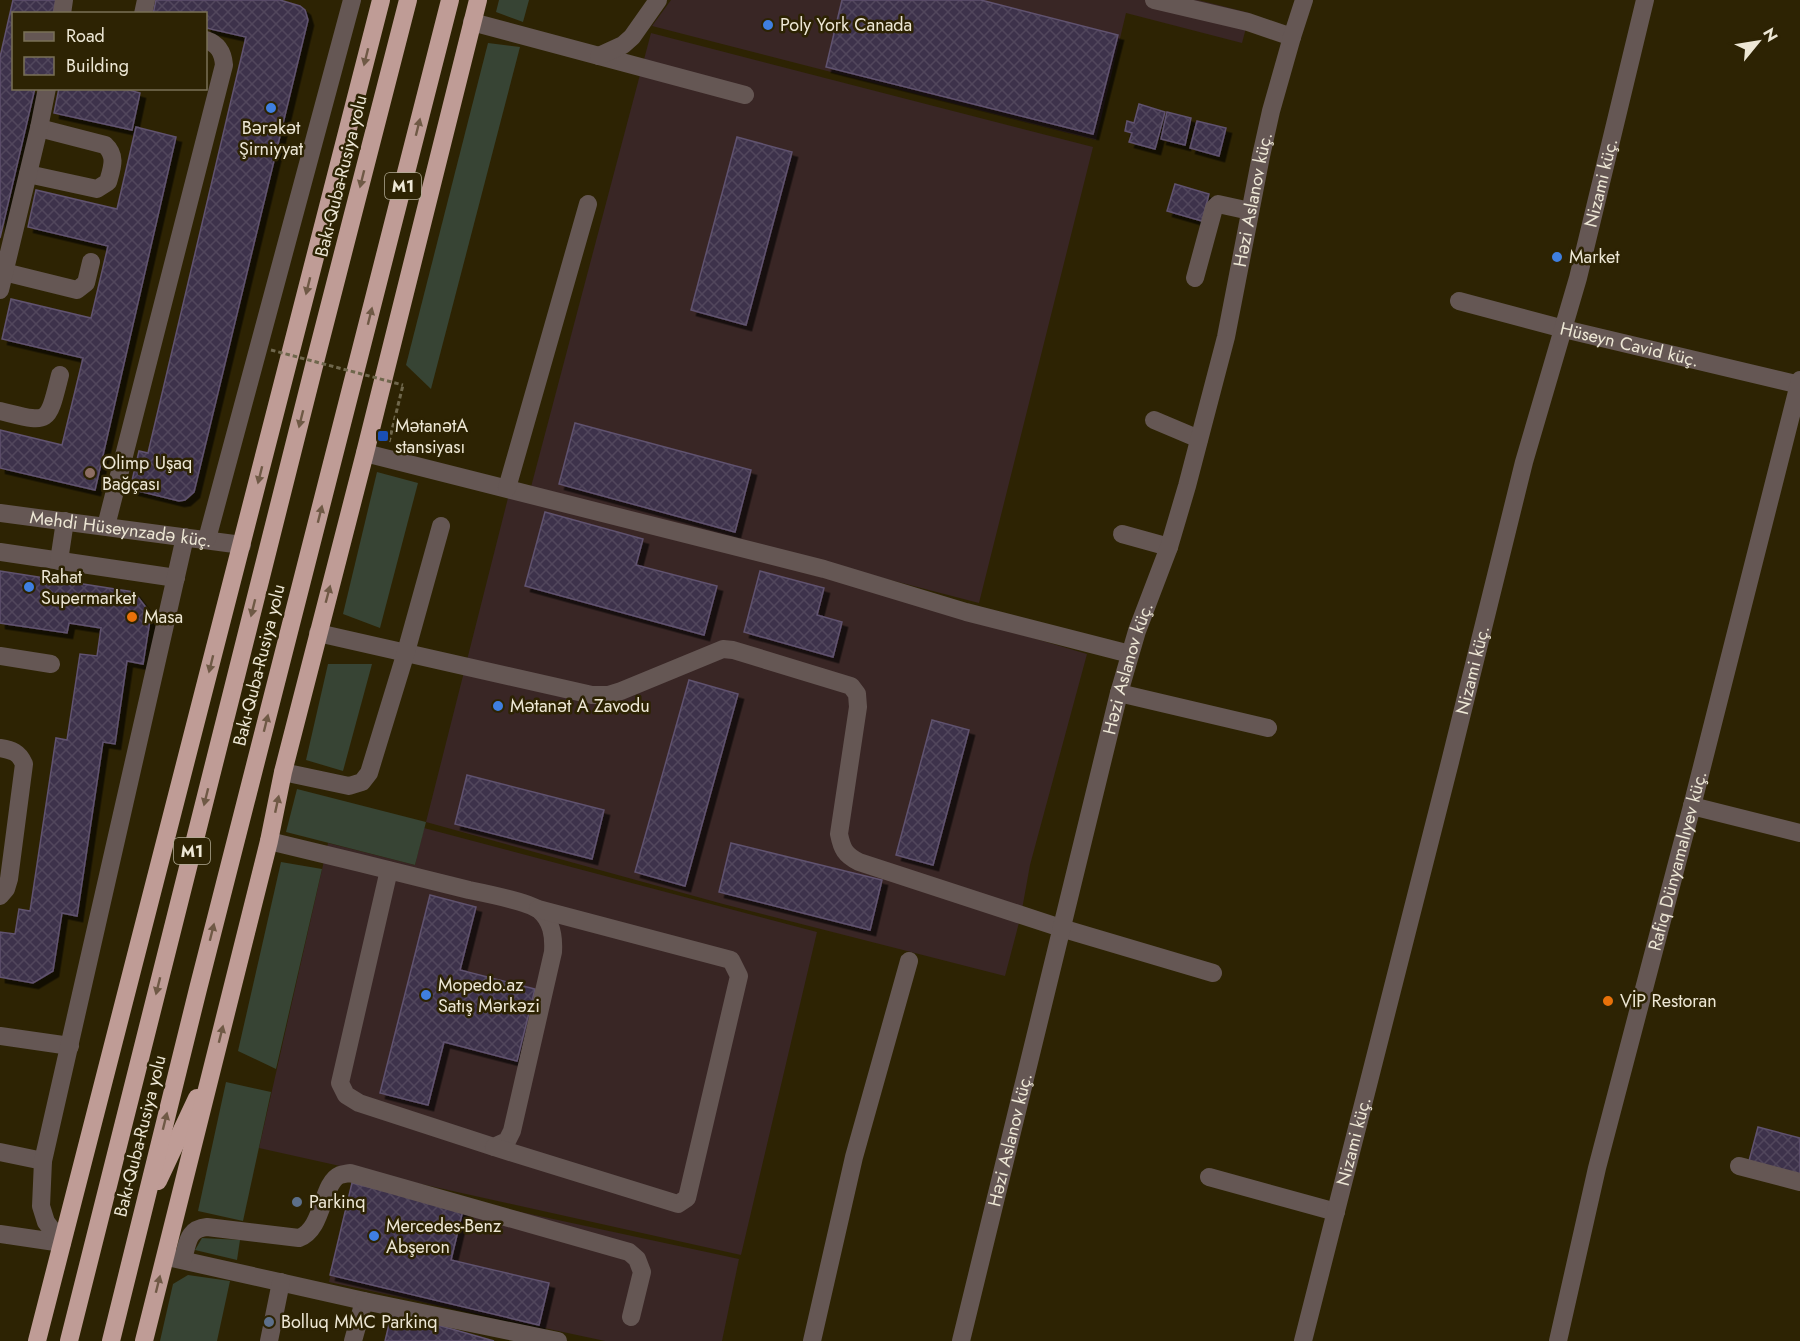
<svg xmlns="http://www.w3.org/2000/svg" width="1800" height="1341" font-family="Jost,sans-serif">
	<defs>
		<pattern id="building-cross-hatch" width="8" height="8" patternUnits="userSpaceOnUse" patternTransform="scale(1.5)"><rect width="8" height="8" fill="#3e334b"/><path d="M0 0l8 8M0 8l8-8" fill="none" stroke="#51475c"/></pattern>
		<filter id="shadow"><feDropShadow dx="5.5" dy="5.5" stdDeviation="0" flood-color="#0009"/></filter>
	</defs>
	<rect width="100%" height="100%" fill="#2d2303"/>
	<g fill="#392625">
		<polygon points="671,0 1198,0 1250,13 1242,43 1126,13 1096,140 652,26"/>
		<polygon points="651,33 1093,147 979,603 531,487"/>
		<polygon points="509,494 881,593 1087,654 1030,865 1021,915 1005,976 723,904 426,822"/>
		<polygon points="424,828 817,932 741,1255 259,1148 328,843 415,865"/>
		<polygon points="353,1176 739,1259 722,1341 605,1341 329,1282"/>
	</g>
	<g fill="#374434">
		<polygon points="499,0 529,0 523,22 496,12"/>
		<polygon points="488,43 520,47 431,389 406,365"/>
		<polygon points="377,472 418,483 380,628 343,614"/>
		<polygon points="328,664 372,664 343,771 306,760"/>
		<polygon points="297,789 426,822 415,865 286,832"/>
		<polygon points="281,862 322,869 276,1069 238,1051"/>
		<polygon points="226,1082 271,1092 243,1221 198,1211"/>
		<polygon points="202,1238 240,1240 237,1260 195,1250"/>
		<polygon points="188,1275 230,1281 217,1341 160,1341 173,1284"/>
	</g>
	<g fill="url(#building-cross-hatch)" stroke="#60526f" stroke-width="1.5" filter="url(#shadow)">
		<polygon points="13,0 56,0 53,14 14,14 14,88 35,88 0,238 0,57"/>
		<polygon points="156,0 280,0 300,6 305,10 308,20 194,492 185,500 179,501 130,489 139,451 148,453 246,37 206,28 206,14 153,14"/>
		<polygon points="842,0 981,0 1118,35 1093,134 826,67"/>
		<polygon points="59,88 122,88 140,93 132,130 54,113"/>
		<polygon points="1139,104 1165,112 1155,149 1129,142 1132,133 1125,131 1127,121 1134,123"/>
		<polygon points="1167,112 1191,118 1185,145 1161,139"/>
		<polygon points="1197,121 1226,128 1219,156 1190,148"/>
		<polygon points="136,127 176,137 95,490 0,468 0,430 62,445 83,358 2,339 11,299 91,318 108,246 28,227 36,190 117,209"/>
		<polygon points="737,137 792,152 746,325 691,310"/>
		<polygon points="1175,184 1209,194 1202,221 1167,211"/>
		<polygon points="575,423 751,470 735,532 559,484"/>
		<polygon points="545,512 643,539 636,565 717,586 704,635 525,586"/>
		<polygon points="0,571 134,592 151,614 143,664 127,661 115,744 103,742 77,916 62,913 53,971 33,983 0,977 0,932 15,934 19,909 30,911 56,738 67,740 80,654 97,656 101,628 69,623 67,633 0,623"/>
		<polygon points="760,571 824,588 817,615 842,622 833,657 744,632"/>
		<polygon points="689,680 738,694 685,886 635,872"/>
		<polygon points="932,720 969,730 933,865 896,855"/>
		<polygon points="467,775 604,810 592,859 455,824"/>
		<polygon points="731,843 882,880 870,930 719,892"/>
		<polygon points="430,895 476,907 460,970 535,989 517,1061 444,1042 428,1105 380,1093"/>
		<polygon points="1758,1127 1800,1138 1800,1175 1749,1161"/>
		<polygon points="352,1183 463,1210 451,1260 549,1283 539,1325 330,1275"/>
		<polygon points="392,1312 494,1341 385,1341"/>
	</g>
	<g fill="none" stroke-linecap="round" stroke-linejoin="round">
		<polyline stroke="#6f674c" stroke-width="3" stroke-dasharray="4.5 3" stroke-linecap="butt" points="389,442 403,385"/>
		<g stroke="#655754" stroke-width="18">
			<polyline points="1154,0 1248,22 1292,37"/>
			<polyline points="62,14 64,0"/>
			<polyline points="143,14 146,0"/>
			<polyline points="472,22 745,95"/>
			<polyline points="599,56 623,45 632,37 658,0"/>
			<path d="M28,174l69,15 11,-7c4,-14 9,-26 -3,-37l-66,-17"/>
			<polyline points="4,272 77,290 86,283 91,262"/>
			<polyline points="1195,278 1214,208 1218,204 1250,211"/>
			<polyline points="0,290 39,128 47,88"/>
			<path id="s1" d="M1459,301l105,28 236,56"/>
			<path d="M0,411c50,12 47,15 60,-36"/>
			<polyline points="1154,420 1199,439"/>
			<polyline points="365,453 824,569 966,612 1130,654"/>
			<polyline points="507,488 588,204"/>
			<path id="s2" d="M0,513l242,32"/>
			<path d="M106,526l118,-461c-1,-13 -6,-21 -18,-25"/>
			<polyline points="1122,534 1169,547"/>
			<polyline points="207,539 352,0"/>
			<polyline points="0,552 176,578"/>
			<polyline points="59,561 65,521"/>
			<path d="M318,633l274,62h16l13,-4 102,-42 10,1 118,36 6,8 1,13 -19,127c3,15 6,21 20,28l202,66 152,45"/>
			<polyline points="0,656 51,664"/>
			<polyline points="1119,693 1268,728"/>
			<path d="M0,748c12,2 19,4 24,16l-15,115 -3,10 -6,7"/>
			<polyline points="283,772 349,786 362,782 369,773 406,652 441,526"/>
			<polyline points="1692,806 1800,833"/>
			<path d="M269,841c67,16 133,32 200,49 15,3 60,12 70,20 13,11 15,26 14,42l-41,179 -5,10 -13,6 -135,-44 -13,-8 -6,-12 49,-213"/>
			<polyline points="0,1036 70,1046"/>
			<polyline points="494,1147 678,1204 687,1198 739,976 731,960 538,909"/>
			<polyline points="0,1152 43,1161"/>
			<polyline points="1739,1166 1800,1182"/>
			<polyline points="1209,1177 1336,1212"/>
			<polyline points="0,1234 62,1243"/>
			<polyline points="62,1243 46,1222 41,1206 43,1161 185,537"/>
			<polyline points="172,1258 364,1301 353,1341"/>
			<path d="M183,1259c5,-16 4,-30 24,-32l92,11c25,-9 22,-55 41,-63 3,-1 6,-1 10,-2l279,79 8,7 5,13 -11,45"/>
			<polyline points="364,1301 558,1341"/>
			<polyline points="269,1341 281,1282"/>
			<polyline points="812,1341 854,1157 909,961"/>
			<path id="s3" d="M961,1341l158,-648 18,-62 32,-84 18,-61 39,-149 35,-181 10,-45 21,-74 12,-37"/>
			<path id="s4" d="M1303,1341l147,-579 74,-300 54,-184 67,-278"/>
			<path id="s5" d="M1558,1341l39,-173 95,-362 108,-426"/>
		</g>
		<g stroke="#bf9c96" stroke-width="18">
			<polyline points="158,1181 197,1098"/>
			<polyline points="37,1341 381,0"/>
			<polyline points="69,1341 315,362 408,0"/>
			<polyline points="111,1341 198,989 450,0"/>
			<polyline points="144,1341 269,841 283,772 365,453 478,0"/>
		</g>
		<polyline stroke="#6f674c" stroke-width="3" stroke-dasharray="4.5 3" stroke-linecap="butt" points="271,350 403,385"/>
	</g>
	<defs><path id="oneway-solid" d="M-6-.8H1V-3.2L6.5 0L1 3.2V.8H-6Z" transform="scale(1.5)"/></defs>
	<g fill="#6f5945">
		<use href="#oneway-solid" transform="translate(366 57) rotate(104)"/>
		<use href="#oneway-solid" transform="translate(418 127) rotate(-76)"/>
		<use href="#oneway-solid" transform="translate(362 179) rotate(104)"/>
		<use href="#oneway-solid" transform="translate(308 286) rotate(104)"/>
		<use href="#oneway-solid" transform="translate(370 316) rotate(-76)"/>
		<use href="#oneway-solid" transform="translate(301 419) rotate(104)"/>
		<use href="#oneway-solid" transform="translate(260 475) rotate(104)"/>
		<use href="#oneway-solid" transform="translate(320 514) rotate(-76)"/>
		<use href="#oneway-solid" transform="translate(328 594) rotate(-75)"/>
		<use href="#oneway-solid" transform="translate(253 608) rotate(104)"/>
		<use href="#oneway-solid" transform="translate(211 664) rotate(104)"/>
		<use href="#oneway-solid" transform="translate(266 723) rotate(-76)"/>
		<use href="#oneway-solid" transform="translate(206 797) rotate(104)"/>
		<use href="#oneway-solid" transform="translate(277 804) rotate(-78)"/>
		<use href="#oneway-solid" transform="translate(212 932) rotate(-76)"/>
		<use href="#oneway-solid" transform="translate(158 986) rotate(104)"/>
		<use href="#oneway-solid" transform="translate(221 1034) rotate(-76)"/>
		<use href="#oneway-solid" transform="translate(165 1121) rotate(-76)"/>
		<use href="#oneway-solid" transform="translate(158 1284) rotate(-76)"/>
	</g>
	<g fill="#3f7fe0" stroke="#2d2303" stroke-width="2">
		<circle cx="768" cy="25" r="6"/>
		<circle cx="271" cy="108" r="6"/>
		<circle cx="1557" cy="257" r="6"/>
		<circle cx="29" cy="587" r="6"/>
		<circle cx="498" cy="706" r="6"/>
		<circle cx="426" cy="995" r="6"/>
		<circle cx="374" cy="1236" r="6"/>
	</g>
	<rect fill="#1a4fb4" stroke="#2d2303" stroke-width="2" x="377" y="430" width="12" height="12" rx="3"/>
	<circle fill="#8d6e63" stroke="#2d2303" stroke-width="2" cx="90" cy="473" r="6"/>
	<g fill="#e8710a" stroke="#2d2303" stroke-width="2">
		<circle cx="132" cy="617" r="6"/>
		<circle cx="1608" cy="1001" r="6"/>
	</g>
	<g fill="#5c6f8a" stroke="#2d2303" stroke-width="2">
		<circle cx="297" cy="1202" r="6"/>
		<circle cx="269" cy="1322" r="6"/>
	</g>
	<g text-anchor="middle" dominant-baseline="central" stroke-width="5" stroke-linejoin="round" paint-order="stroke">
		<g fill="#2d2303" stroke="#b3ac96" stroke-width="1.5">
			<rect x="385" y="173" width="36" height="26" rx="4.5"/>
			<rect x="174" y="838" width="36" height="26" rx="4.5"/>
		</g>
		<g font-size="16" font-weight="bold" fill="#ede7d5">
			<text x="403" y="186">M1</text>
			<text x="192" y="851">M1</text>
		</g>
		<g font-size="18" fill="#ede7d5" stroke="#2d2303" text-anchor="start">
			<text x="780" y="25">Poly York Canada</text>
			<text x="271" y="128" text-anchor="middle">Bərəkət<tspan x="271" dy="21">Şirniyyat</tspan></text>
			<text x="1569" y="257">Market</text>
			<text x="395" y="426">MətanətA<tspan x="395" dy="21">stansiyası</tspan></text>
			<text x="102" y="463">Olimp Uşaq<tspan x="102" dy="21">Bağçası</tspan></text>
			<text x="41" y="577">Rahat<tspan x="41" dy="21">Supermarket</tspan></text>
			<text x="144" y="617">Masa</text>
			<text x="510" y="706">Mətanət A Zavodu</text>
			<text x="438" y="985">Mopedo.az<tspan x="438" dy="21">Satış Mərkəzi</tspan></text>
			<text x="1620" y="1001">VİP Restoran</text>
			<text x="309" y="1202">Parkinq</text>
			<text x="386" y="1226">Mercedes-Benz<tspan x="386" dy="21">Abşeron</tspan></text>
			<text x="281" y="1322">Bolluq MMC Parkinq</text>
		</g>
		<g font-size="18" fill="#ede7d5" stroke="#2d2303">
			<text transform="translate(341 176) rotate(-76)">Bakı-Quba-Rusiya yolu</text>
			<text stroke="none"><textPath href="#s4" startOffset="1196">Nizami küç.</textPath></text>
			<text stroke="none"><textPath href="#s3" startOffset="1179">Həzi Aslanov küç.</textPath></text>
			<text stroke="none"><textPath href="#s1" startOffset="176">Hüseyn Cavid küç.</textPath></text>
			<text stroke="none"><textPath href="#s2" startOffset="122">Mehdi Hüseynzadə küç.</textPath></text>
			<text transform="translate(259 665) rotate(-76)">Bakı-Quba-Rusiya yolu</text>
			<text stroke="none"><textPath href="#s3" startOffset="693">Həzi Aslanov küç.</textPath></text>
			<text stroke="none"><textPath href="#s4" startOffset="692">Nizami küç.</textPath></text>
			<text stroke="none"><textPath href="#s5" startOffset="495">Rafiq Dünyamalıyev küç.</textPath></text>
			<text transform="translate(140 1136) rotate(-76)">Bakı-Quba-Rusiya yolu</text>
			<text stroke="none"><textPath href="#s3" startOffset="207">Həzi Aslanov küç.</textPath></text>
			<text stroke="none"><textPath href="#s4" startOffset="206">Nizami küç.</textPath></text>
		</g>
	</g>
	<rect x="12" y="12" width="195" height="78" fill="#2d2303" stroke="#7a7157" stroke-width="1.5"/>
	<rect x="24" y="32" width="30" height="9" fill="#655754" stroke="#7a7157" stroke-width="1.5"/>
	<text x="66" y="42" font-size="18" fill="#ede7d5">Road</text>
	<rect x="24" y="57" width="30" height="18" fill="url(#building-cross-hatch)" stroke="#7a7157" stroke-width="1.5"/>
	<text x="66" y="72" font-size="18" fill="#ede7d5">Building</text>
	<g transform="translate(1758 42) rotate(60)" stroke="#2d2303" stroke-width="4.5" paint-order="stroke">
	<path d="M0-4.5L10 22L0 15L-10 22Z" fill="#ede7d5"/>
	<text y="-9" font-size="16" font-weight="bold" text-anchor="middle" fill="#ede7d5">N</text>
	</g>
</svg>
